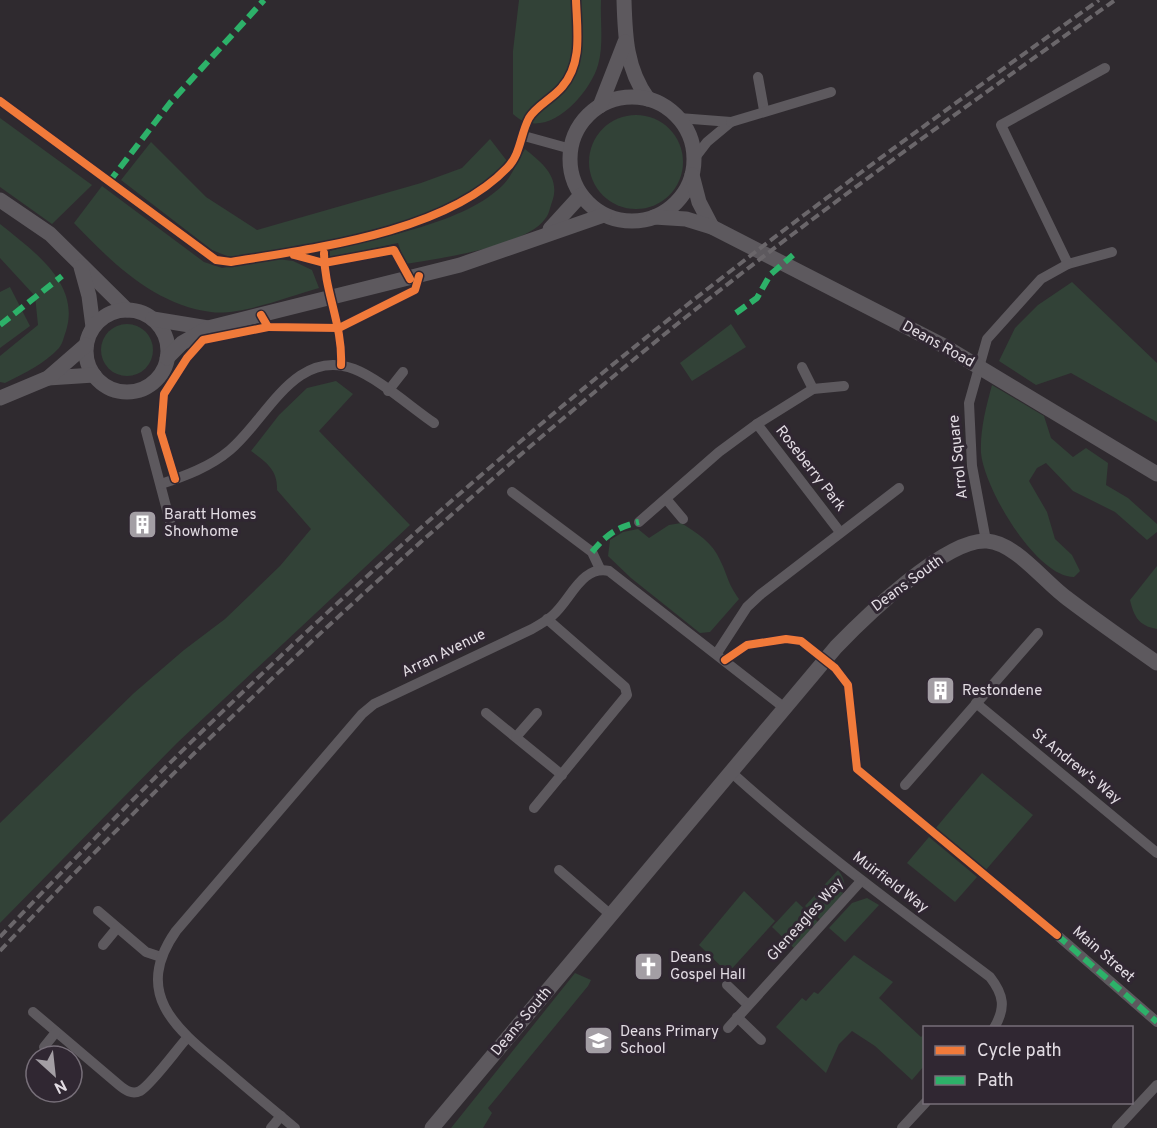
<svg xmlns="http://www.w3.org/2000/svg" width="1157" height="1128" font-family="Overpass,sans-serif">
	<rect width="100%" height="100%" fill="#2f2a2f"/>
	<g fill="#324237">
		<path d="M519,0h82c-1,20 3,46 -3,65 -9,31 -54,79 -85,49v-63z"/>
		<circle cx="636" cy="162" r="47"/>
		<polygon points="0,118 92,185 52,224 0,187"/>
		<polygon points="490,139 507,161 488,181 455,203 399,223 322,243 232,258 212,250 121,180 151,142 206,197 257,230 421,183 462,168"/>
		<path d="M525,149c17,14 36,28 27,53 -2,5 -3,13 -7,17 -19,27 -107,40 -140,45l-7,-21 -68,15v-7c51,-14 135,-28 173,-66 9,-9 15,-25 22,-36z"/>
		<path d="M102,186l102,76 18,6 56,-9 15,2 19,9 7,18c-29,8 -79,28 -108,24 -56,-7 -100,-50 -137,-89z"/>
		<path d="M0,224c32,26 81,59 66,107 -2,5 -3,12 -7,17 -15,16 -34,25 -54,35l-5,-1v-26l38,-31 -3,-29 -35,-38z"/>
		<polygon points="1072,282 1157,363 1157,422 1071,373 1036,385 999,361 1015,328 1038,305"/>
		<polygon points="10,287 30,326 0,348 0,292"/>
		<circle cx="127" cy="350" r="26"/>
		<polygon points="731,324 746,347 692,381 680,363"/>
		<path d="M336,381l17,13 -34,37 91,94 -233,218 -177,180v-100l134,-130 50,-43 41,-31 55,-53 31,-37 -34,-39c1,-20 -11,-28 -26,-39l28,-36 28,-27z"/>
		<path d="M992,385l52,31 7,22 22,19 13,-9 22,15 -2,22 22,13 29,26v8l-10,8 -32,-28 -42,-21 -27,-28 -9,5 -8,13 18,31 8,27 17,16 8,16 -6,6c-38,0 -90,-89 -93,-124 -1,-23 5,-46 11,-68z"/>
		<path d="M681,523c15,9 32,20 39,37 8,16 7,22 19,39l-29,33 -10,1 -69,-55 -23,-22 2,-16 13,-8 15,-3 11,9 20,-13z"/>
		<path d="M1157,566v63c-18,-3 -23,-12 -27,-29z"/>
		<polygon points="982,773 1033,815 985,871 935,829"/>
		<polygon points="929,837 977,877 955,902 907,863"/>
		<path d="M838,870c17,21 -3,34 -17,50l-16,-14z"/>
		<polygon points="744,891 775,921 728,973 699,945"/>
		<polygon points="867,898 879,905 845,942 829,928 852,903"/>
		<polygon points="796,901 818,922 794,948 772,927"/>
		<polygon points="854,955 893,982 879,998 921,1037 924,1034 924,1066 912,1080 875,1046 852,1031 839,1044 826,1073 776,1027 802,998 806,1001 814,992 818,994"/>
		<polygon points="575,973 591,980 588,986 488,1108 492,1113 483,1128 451,1128"/>
	</g>
	<g fill="none" stroke-linecap="round" stroke-linejoin="round">
		<g stroke="#5d595e" stroke-width="10">
			<polyline points="1105,68 1001,125 1068,264 1112,252"/>
			<polyline points="758,77 764,110"/>
			<polyline points="679,118 731,122 707,142 694,159"/>
			<polyline points="731,122 831,92"/>
			<polyline points="524,136 571,149"/>
			<polyline points="802,367 813,389"/>
			<polyline points="388,391 403,372"/>
			<polyline points="757,424 813,389 844,386"/>
			<polyline points="146,431 172,529"/>
			<path d="M161,484c24,-8 49,-17 69,-34 37,-31 65,-103 124,-81 24,9 58,39 80,54"/>
			<polyline points="512,492 592,552 600,569"/>
			<polyline points="667,500 683,519"/>
			<polyline points="639,522 719,452 757,424 840,532"/>
			<polyline points="986,541 972,466 969,403 987,339 1041,279 1068,264"/>
			<polyline points="717,653 747,607 761,594 899,488"/>
			<polyline points="976,703 1157,853"/>
			<polyline points="486,713 562,775"/>
			<polyline points="516,737 537,713"/>
			<path d="M732,773c82,74 170,138 258,204 14,18 16,31 4,51"/>
			<polyline points="905,785 1038,633"/>
			<polyline points="534,808 627,695 625,687 547,619"/>
			<polyline points="559,870 612,916"/>
			<polyline points="98,911 146,952 161,957"/>
			<polyline points="1057,935 1157,1022"/>
			<polyline points="103,945 117,928"/>
			<polyline points="727,985 748,1005"/>
			<path d="M33,1012l86,73c6,5 13,10 21,6 11,-6 37,-42 47,-53"/>
			<polyline points="737,1017 761,1040"/>
			<polyline points="728,1028 861,881"/>
			<polyline points="44,1047 56,1032"/>
			<polyline points="271,1128 281,1116"/>
			<path d="M295,1128c-23,-19 -47,-39 -70,-59 -47,-39 -94,-74 -49,-138l186,-217 12,-10 158,-75c7,-4 14,-8 20,-13 19,-16 29,-51 57,-45l177,138"/>
			<polyline points="902,1128 926,1102"/>
			<polyline points="1117,1128 1157,1085"/>
		</g>
		<g stroke="#5d595e" stroke-width="15">
			<path d="M624,0c1,36 2,69 24,99"/>
			<circle cx="632" cy="159" r="62"/>
			<polyline points="600,106 625,42"/>
			<polyline points="692,175 699,202 712,227"/>
			<polyline points="0,200 50,234 127,310"/>
			<polyline points="654,217 686,219 712,227 944,346 1157,474"/>
			<polyline points="550,229 581,195"/>
			<polyline points="81,267 89,296 93,327"/>
			<circle cx="127" cy="351" r="41"/>
			<polyline points="153,319 208,328"/>
			<polyline points="167,358 182,343 208,328 460,265 604,215"/>
			<polyline points="48,378 94,375"/>
			<polyline points="0,398 48,378 86,345"/>
			<path d="M432,1128l404,-481c28,-29 110,-109 151,-106 29,2 58,42 81,58 29,22 59,43 89,64"/>
		</g>
		<g stroke="#6a666a" stroke-width="4" stroke-dasharray="9 4.5" stroke-linecap="butt">
			<path d="M0,937c209,-222 434,-431 673,-621 139,-110 282,-213 426,-316"/>
			<path d="M0,951c211,-224 437,-432 676,-626 142,-114 291,-219 439,-325"/>
		</g>
		<g stroke="#2db169" stroke-width="6" stroke-dasharray="12 6" stroke-linecap="butt">
			<polyline points="109,182 170,103 264,0"/>
			<polyline points="736,313 757,298 770,275 793,255"/>
			<polyline points="0,325 62,276"/>
			<path d="M592,552c14,-17 25,-25 47,-30"/>
			<polyline points="1057,935 1157,1022"/>
		</g>
		<defs>
			<g id="cycleway">
				<path d="M0,101l216,159 15,2c85,-14 215,-30 276,-94 14,-14 13,-33 22,-50 7,-12 24,-20 33,-31 21,-24 15,-57 14,-87"/>
				<path d="M324,253c0,38 19,72 17,112"/>
				<polyline points="294,255 324,263 394,250 410,279"/>
				<polyline points="261,315 268,327 339,328 415,290 419,276"/>
				<polyline points="175,479 161,433 164,394 187,358 203,340 268,327"/>
				<polyline points="725,660 747,645 786,639 801,641 835,668 848,685 857,769 1057,935"/>
			</g>
		</defs>
		<use href="#cycleway" stroke="#302732" stroke-width="11"/>
		<use href="#cycleway" stroke="#f17a3a" stroke-width="8"/>
	</g>
	<defs>
		<symbol id="building-square" viewBox="-11 -11 22 22"><rect x="-9" y="-9" width="18" height="18" rx="4" fill="#a39ea4" stroke="#302732"/><path d="M-4-6H4V6H1V3H-1V6H-4ZM-2.5-4.3h1.7v1.8h-1.7ZM.8-4.3h1.7v1.8H.8ZM-2.5-1h1.7V.8h-1.7ZM.8-1h1.7V.8H.8Z" fill="#fff"/></symbol>
		<symbol id="church-square" viewBox="-11 -11 22 22"><rect x="-9" y="-9" width="18" height="18" rx="4" fill="#a39ea4" stroke="#302732"/><path d="M-1.2-6h2.4v3.5h3.3v2.4h-3.3V6h-2.4V-.1h-3.3v-2.4h3.3Z" fill="#fff"/></symbol>
		<symbol id="school-square" viewBox="-11 -11 22 22"><rect x="-9" y="-9" width="18" height="18" rx="4" fill="#a39ea4" stroke="#302732"/><path d="M0-5L7-2L0 1L-7-2ZM-4 1L0 2.5L4 1V4Q0 6-4 4Z" fill="#fff"/></symbol>
	</defs>
	<g fill-rule="evenodd">
		<use href="#building-square" x="126" y="508" width="33" height="33"/>
		<use href="#building-square" x="924" y="674" width="33" height="33"/>
		<use href="#church-square" x="632" y="950" width="33" height="33"/>
		<use href="#school-square" x="582" y="1024" width="33" height="33"/>
	</g>
	<g text-anchor="middle" dominant-baseline="central" stroke-width="6" stroke-linejoin="round" paint-order="stroke">
		<g font-size="15" fill="#e2dce3" stroke="#302732">
			<text transform="translate(938 345) rotate(29)">Deans Road</text>
			<text transform="translate(959 457) rotate(-96)">Arrol Square</text>
			<text transform="translate(810 469) rotate(52)">Roseberry Park</text>
			<text transform="translate(908 584) rotate(-36)">Deans South</text>
			<text transform="translate(444 654) rotate(-26)">Arran Avenue</text>
			<text transform="translate(1076 767) rotate(39)">St Andrew's Way</text>
			<text transform="translate(890 883) rotate(37)">Muirfield Way</text>
			<text transform="translate(806 920) rotate(-48)">Gleneagles Way</text>
			<text transform="translate(1103 955) rotate(41)">Main Street</text>
			<text transform="translate(522 1022) rotate(-50)">Deans South</text>
		</g>
		<g font-size="15" fill="#e2dce3" stroke="#302732" text-anchor="start">
			<text x="164" y="515">Baratt Homes<tspan x="164" dy="17">Showhome</tspan></text>
			<text x="962" y="691">Restondene</text>
			<text x="670" y="958">Deans<tspan x="670" dy="17">Gospel Hall</tspan></text>
			<text x="620" y="1032">Deans Primary<tspan x="620" dy="17">School</tspan></text>
		</g>
	</g>
	<rect x="923" y="1026" width="210" height="78" fill="#302732" stroke="#776f79" stroke-width="1.5"/>
	<rect x="935" y="1046" width="30" height="9" fill="#f17a3a" stroke="#776f79" stroke-width="1.5"/>
	<text x="977" y="1056" font-size="18" fill="#e2dce3">Cycle path</text>
	<rect x="935" y="1076" width="30" height="9" fill="#2db169" stroke="#776f79" stroke-width="1.5"/>
	<text x="977" y="1086" font-size="18" fill="#e2dce3">Path</text>
	<g transform="translate(54 1074) rotate(153)"><circle r="28" fill="#302732" stroke="#776f79" stroke-width="1.5"/>
	<path d="M0-4.5L10 22L0 15L-10 22Z" fill="#a39ea4"/>
	<text y="-9" font-size="16" font-weight="bold" text-anchor="middle" fill="#e2dce3">N</text>
	</g>
</svg>
